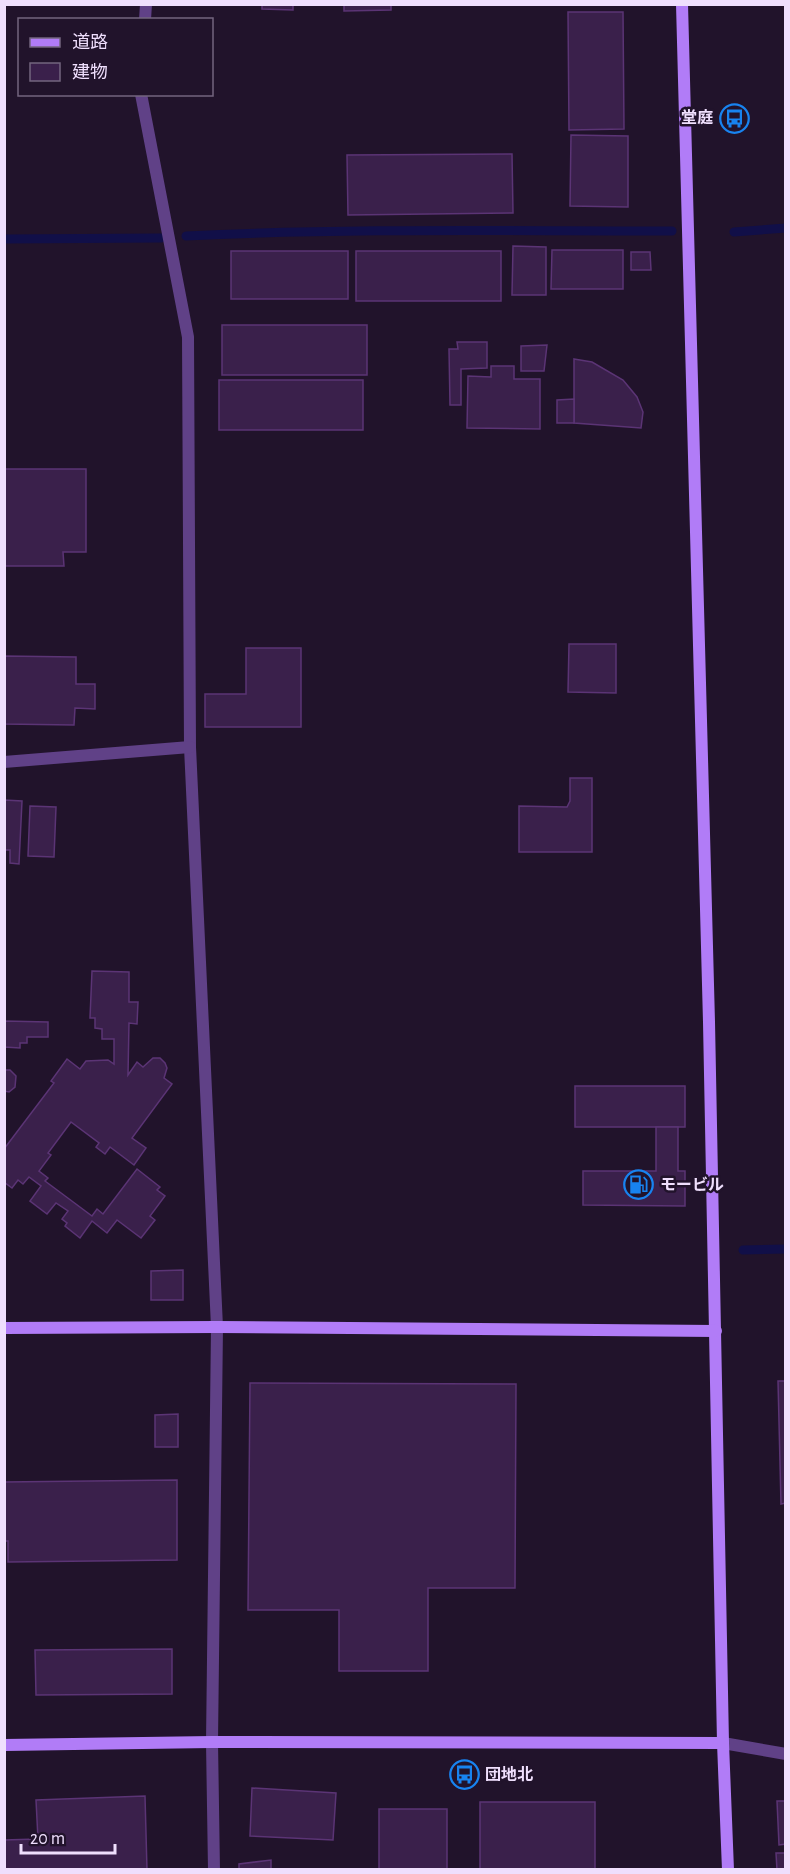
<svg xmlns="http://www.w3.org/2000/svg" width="790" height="1874" font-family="'Alegreya Sans','Noto Sans JP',sans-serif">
	<rect width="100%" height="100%" fill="#21132b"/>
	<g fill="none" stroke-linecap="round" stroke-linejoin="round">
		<g stroke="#110f48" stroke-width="9">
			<polyline points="734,232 786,228"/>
			<path d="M186,236c162,-8 324,-5 486,-5"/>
			<polyline points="4,239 161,238"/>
			<polyline points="743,1250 786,1249"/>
		</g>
	</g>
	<g fill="#3a204b" stroke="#5b3475" stroke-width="1.5">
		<polygon points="262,4 293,4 293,10 262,9"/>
		<polygon points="344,4 391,4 391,10 344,11"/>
		<polygon points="568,12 623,12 624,129 569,130"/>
		<polygon points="571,135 628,136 628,207 570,206"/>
		<polygon points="512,154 513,213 348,215 347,155"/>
		<polygon points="513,246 546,247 546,295 512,295"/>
		<polygon points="552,250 623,250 623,289 551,289"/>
		<rect x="231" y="251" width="117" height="48"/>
		<rect x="356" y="251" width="145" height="50"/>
		<polygon points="631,252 650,252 651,270 631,270"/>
		<rect x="222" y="325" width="145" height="50"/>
		<polygon points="457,342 487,342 487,368 461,369 461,405 450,405 449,349 458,349"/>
		<polygon points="547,345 544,371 521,371 521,346"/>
		<polygon points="574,359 592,362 623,380 637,397 643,412 641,428 574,423"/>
		<polygon points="491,366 514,366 514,379 540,379 540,429 467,428 468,376 491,377"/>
		<rect x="219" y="380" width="144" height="50"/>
		<polygon points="574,399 574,423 557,423 557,400"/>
		<polygon points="4,469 86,469 86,552 63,552 64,566 4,566"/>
		<polygon points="569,644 616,644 616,693 568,692"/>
		<polygon points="246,648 301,648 301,727 205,727 205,694 246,694"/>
		<polygon points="4,656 76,657 76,684 95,684 95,709 75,708 74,725 4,724"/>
		<polygon points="570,778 592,778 592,852 519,852 519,806 567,807 570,801"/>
		<polygon points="4,800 22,801 19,864 10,863 10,850 4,850"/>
		<polygon points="30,806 56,807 54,857 28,856"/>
		<polygon points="92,971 129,972 129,1002 138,1002 137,1024 129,1023 128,1075 137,1062 143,1067 153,1058 160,1058 165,1063 167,1068 164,1078 172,1084 132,1138 146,1148 134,1165 110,1147 105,1154 96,1147 99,1143 71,1122 48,1153 51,1155 39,1171 48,1178 45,1181 92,1216 97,1209 103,1214 137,1169 160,1187 157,1190 165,1196 150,1216 155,1220 141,1238 117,1220 107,1233 92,1221 80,1238 65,1226 67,1223 62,1219 68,1211 56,1203 47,1214 30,1201 41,1186 29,1177 23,1184 18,1180 12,1188 4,1182 4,1149 54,1083 51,1081 67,1059 80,1069 86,1061 108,1060 114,1064 114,1039 102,1039 102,1029 95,1028 95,1018 90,1018"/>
		<polygon points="4,1021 48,1022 48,1037 27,1037 27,1043 20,1043 20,1048 4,1047"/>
		<polygon points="4,1070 10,1070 16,1076 15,1087 9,1092 4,1091"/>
		<rect x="575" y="1086" width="110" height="41"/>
		<polygon points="656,1127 678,1127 678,1171 685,1171 685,1206 583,1205 583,1171 656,1171"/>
		<polygon points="183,1270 183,1300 151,1300 151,1271"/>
		<polygon points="778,1381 786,1381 786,1503 781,1504"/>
		<polygon points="250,1383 516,1384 515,1588 428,1588 428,1671 339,1671 339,1610 248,1610"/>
		<polygon points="178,1414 178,1447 155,1447 155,1415"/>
		<polygon points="177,1480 177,1560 8,1562 8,1541 4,1541 4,1482"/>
		<polygon points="172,1649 172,1694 36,1695 35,1650"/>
		<polygon points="252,1788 336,1793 333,1840 250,1836"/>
		<polygon points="145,1796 147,1870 4,1870 4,1840 38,1839 36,1800"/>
		<polygon points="777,1801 786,1801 786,1844 779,1845"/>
		<rect x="480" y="1802" width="115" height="68"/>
		<rect x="379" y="1809" width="68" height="61"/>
		<polygon points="776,1853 786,1853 786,1870 777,1870"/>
		<polygon points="271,1860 271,1870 239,1870 239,1864"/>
	</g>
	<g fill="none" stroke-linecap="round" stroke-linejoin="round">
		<g stroke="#604187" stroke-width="12">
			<polyline points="145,20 146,4"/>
			<polyline points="141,94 188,337 190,747 217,1327 212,1742 214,1870"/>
			<polyline points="4,762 190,747"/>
			<polyline points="723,1743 786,1754"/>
		</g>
		<g stroke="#b17cf7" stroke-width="12">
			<polyline points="682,4 709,1022 723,1743 728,1870"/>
			<polyline points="4,1328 217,1327 716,1331"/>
			<polyline points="4,1745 212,1742 723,1743"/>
		</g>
	</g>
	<defs>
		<symbol id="bus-ring" viewBox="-11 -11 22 22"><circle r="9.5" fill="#21132b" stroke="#1883f0" stroke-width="1.5"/><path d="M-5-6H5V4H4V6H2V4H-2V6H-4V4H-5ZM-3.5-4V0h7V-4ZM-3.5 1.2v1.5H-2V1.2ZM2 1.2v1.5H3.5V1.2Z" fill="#1883f0"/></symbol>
		<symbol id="fuel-ring" viewBox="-11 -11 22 22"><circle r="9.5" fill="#21132b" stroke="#1883f0" stroke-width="1.5"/><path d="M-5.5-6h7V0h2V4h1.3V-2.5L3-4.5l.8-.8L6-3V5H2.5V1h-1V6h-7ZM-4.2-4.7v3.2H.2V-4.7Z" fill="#1883f0"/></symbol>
	</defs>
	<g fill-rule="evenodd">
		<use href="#bus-ring" x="718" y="102" width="33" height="33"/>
		<use href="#fuel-ring" x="622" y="1168" width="33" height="33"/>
		<use href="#bus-ring" x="448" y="1758" width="33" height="33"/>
	</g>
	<g text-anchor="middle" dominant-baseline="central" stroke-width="5" stroke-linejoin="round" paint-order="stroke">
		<g font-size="16" font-weight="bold" fill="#efdffd" stroke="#21132b" text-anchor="start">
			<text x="713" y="118" text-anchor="end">堂庭</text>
			<text x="660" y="1185">モービル</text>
			<text x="485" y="1775">団地北</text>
		</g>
	</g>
	<rect width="790" height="1874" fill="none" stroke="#efdffd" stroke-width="12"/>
	<rect x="18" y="18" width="195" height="78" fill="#21132b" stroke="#73657f" stroke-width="1.5"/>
	<rect x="30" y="38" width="30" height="9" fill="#b17cf7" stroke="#73657f" stroke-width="1.5"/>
	<text x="72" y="48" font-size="18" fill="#efdffd">道路</text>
	<rect x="30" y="63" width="30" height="18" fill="#3a204b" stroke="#73657f" stroke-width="1.5"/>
	<text x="72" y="78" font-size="18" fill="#efdffd">建物</text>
	<path d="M21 1844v9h94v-9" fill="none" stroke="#efdffd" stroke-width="3"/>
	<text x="30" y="1844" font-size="18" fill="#efdffd" stroke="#21132b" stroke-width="4.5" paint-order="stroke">20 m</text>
</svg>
